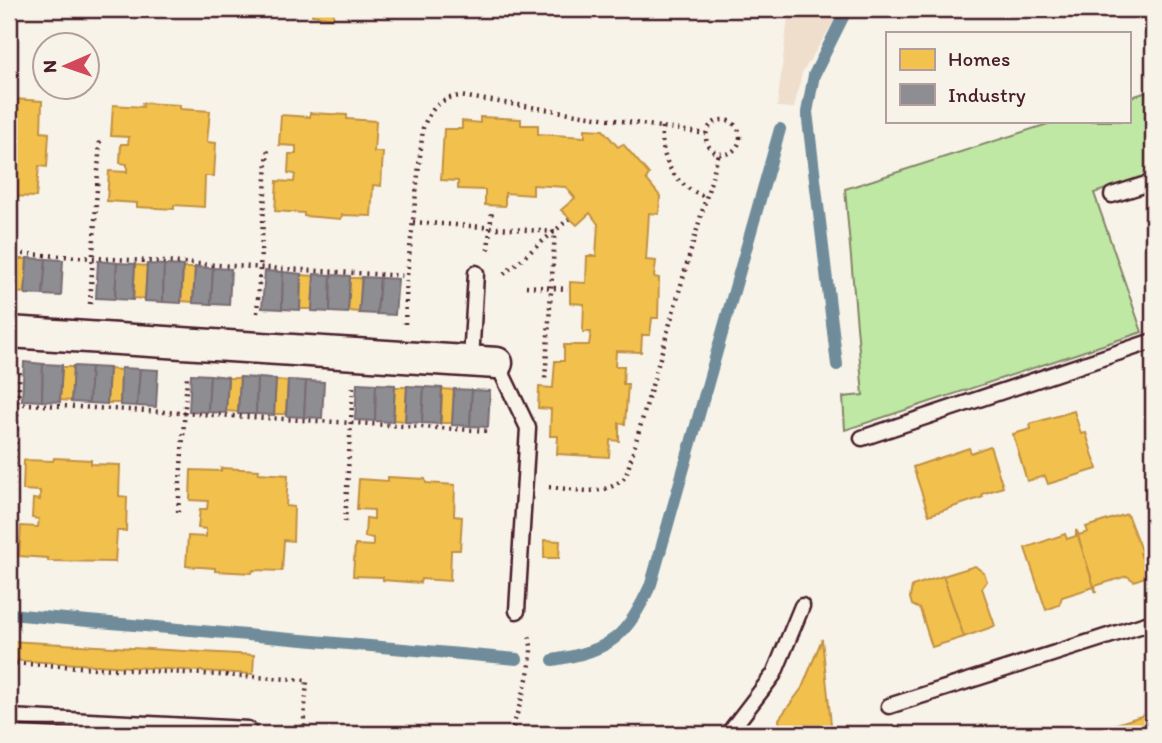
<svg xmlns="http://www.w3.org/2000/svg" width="1162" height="743" font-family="Itim,sans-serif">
	<rect width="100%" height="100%" fill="#f7f3e8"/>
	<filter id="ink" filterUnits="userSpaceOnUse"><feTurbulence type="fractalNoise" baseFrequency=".0143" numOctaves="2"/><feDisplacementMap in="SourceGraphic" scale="14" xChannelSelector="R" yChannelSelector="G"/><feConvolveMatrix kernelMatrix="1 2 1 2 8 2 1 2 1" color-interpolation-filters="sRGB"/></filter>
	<g filter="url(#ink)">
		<polygon fill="#f0decd" points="789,9 839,9 833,23 802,73 794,108 777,107"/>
		<polygon fill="#bfe8a4" stroke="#848468" stroke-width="2" points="1153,90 1153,173 1094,193 1142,332 845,430 843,397 863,395 845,189 1057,121 1129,121 1129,98"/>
		<g fill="#f2c14e" stroke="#c09044" stroke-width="2">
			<polygon points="306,9 334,9 333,18 312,15 313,10"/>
			<polygon points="9,96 12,96 13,99 42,101 41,132 49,133 47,167 39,166 36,197 9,196"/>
			<polygon points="142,103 180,105 180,109 210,111 207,142 216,143 214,176 205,176 204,207 174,205 174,209 137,207 137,203 107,201 109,171 127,172 127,164 120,163 121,144 128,144 129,137 111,136 113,105 143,107"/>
			<polygon points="310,113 347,115 347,119 376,121 374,152 383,152 381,186 373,185 371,216 342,215 341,219 304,216 304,213 275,211 277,181 294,182 295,174 288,173 289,154 296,154 296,146 279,145 281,115 310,117"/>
			<polygon points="480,117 521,119 521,125 538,125 538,134 585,137 585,129 603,130 618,147 623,144 649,174 646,179 660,196 659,214 649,213 646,260 656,261 654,277 659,278 658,318 652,318 650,335 642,335 641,352 616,351 615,366 624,366 623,384 628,384 625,424 619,423 619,441 610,440 609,457 557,454 558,436 550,436 551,409 538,408 539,387 553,388 555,361 564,361 564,345 589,345 591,332 583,332 584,304 570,303 570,282 586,283 587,256 596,256 598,224 590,213 577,225 561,210 575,198 566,187 533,185 533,195 505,193 505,206 485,205 485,190 458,189 458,181 441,180 444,129 462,129 462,121 480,123"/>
			<polygon points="16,259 27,259 26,293 13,292"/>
			<polygon points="135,265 147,266 145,299 133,298"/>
			<polygon points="183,268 195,268 193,302 181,301"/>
			<polygon points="301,275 314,276 312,309 300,309"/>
			<polygon points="350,278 361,278 360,312 348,311"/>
			<polygon points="62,367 73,367 72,401 60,400"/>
			<polygon points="109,369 122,370 120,403 107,403"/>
			<polygon points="228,378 240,378 238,412 226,411"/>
			<polygon points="276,380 288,381 286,414 274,414"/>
			<polygon points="395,387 407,387 405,421 393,420"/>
			<polygon points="442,389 454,390 452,423 441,423"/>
			<polygon points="1074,411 1081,434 1086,433 1097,469 1048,484 1045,476 1027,481 1013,434 1031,429 1030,424"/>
			<polygon points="990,446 1003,487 982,494 983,497 929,515 913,467 969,448 971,453"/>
			<polygon points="54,458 91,460 91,464 120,465 119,496 127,497 126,531 117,531 115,562 48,561 48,558 19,556 21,526 38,527 39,519 32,518 33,499 40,500 40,491 23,490 24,460 53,461"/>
			<polygon points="221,468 259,470 258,473 288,475 286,506 294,507 293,541 284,540 282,571 253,570 252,573 215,571 215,568 186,566 188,536 206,537 206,529 198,528 200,509 207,509 208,501 190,500 191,470 221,471"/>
			<polygon points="388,477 425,479 426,483 455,485 454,516 462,517 460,550 451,550 450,581 421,579 420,583 383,580 383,577 353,576 355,545 373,546 373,538 365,537 366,518 374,519 374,510 357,509 359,479 388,481"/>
			<polygon points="1127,514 1142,553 1140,553 1148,576 1134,581 1127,576 1095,586 1096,593 1076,530 1079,535 1088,532 1086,527"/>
			<polygon points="1076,530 1096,593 1094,587 1062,597 1059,605 1046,610 1025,548 1065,534 1067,539 1076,536"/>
			<polygon points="544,540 560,541 559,558 544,558"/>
			<polygon points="975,566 984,573 987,581 982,588 995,626 964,637 943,576"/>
			<polygon points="943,576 964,637 932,647 920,609 912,605 910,598 912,586"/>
			<polygon points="822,639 832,734 781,734 779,719 802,688"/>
			<polygon points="9,641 254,655 253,674 9,660"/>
			<polygon points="1144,715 1150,734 1086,734"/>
		</g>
		<g fill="#8d8d92" stroke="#796c73" stroke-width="2">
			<polygon points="9,257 15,257 13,293 9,293"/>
			<polygon points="27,258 46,259 43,295 25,294"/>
			<polygon points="46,259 63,260 61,296 43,295"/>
			<polygon points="98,261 117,263 115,299 96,298"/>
			<polygon points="117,263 135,264 133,300 115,299"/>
			<polygon points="147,264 164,265 163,302 145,301"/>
			<polygon points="164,265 183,266 181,303 163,302"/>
			<polygon points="195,267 213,268 211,304 193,303"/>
			<polygon points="213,268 231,269 229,305 211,304"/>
			<polygon points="265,271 283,272 282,309 262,308"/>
			<polygon points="283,272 301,274 300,310 282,309"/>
			<polygon points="314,274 331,275 330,312 312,311"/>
			<polygon points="331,275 350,276 348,313 330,312"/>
			<polygon points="362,277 380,278 377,314 359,313"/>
			<polygon points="380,278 398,279 395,315 377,314"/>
			<polygon points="24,362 43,364 42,401 22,400"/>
			<polygon points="43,364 62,365 60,402 42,401"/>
			<polygon points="73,366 91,367 89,403 71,402"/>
			<polygon points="91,367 109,368 107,404 89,403"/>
			<polygon points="121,368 140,369 137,406 120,405"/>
			<polygon points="140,369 158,370 156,407 137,406"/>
			<polygon points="191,374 210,375 208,412 189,411"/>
			<polygon points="210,375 228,377 226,413 208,412"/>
			<polygon points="240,377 257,378 256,414 238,414"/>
			<polygon points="257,378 276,379 274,415 256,414"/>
			<polygon points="288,380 306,381 304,417 286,416"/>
			<polygon points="306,381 324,382 322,418 304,417"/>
			<polygon points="357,383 376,384 375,421 355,420"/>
			<polygon points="376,384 395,385 393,422 375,421"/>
			<polygon points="407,386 424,387 422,423 405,422"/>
			<polygon points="424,387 442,388 440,424 422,423"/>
			<polygon points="454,389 472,390 470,426 452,425"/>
			<polygon points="472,390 490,391 488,427 470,426"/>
		</g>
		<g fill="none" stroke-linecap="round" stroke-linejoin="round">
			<g stroke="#6f8c9b" stroke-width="12">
				<polyline points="837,365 807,112 814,75 847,9"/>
				<polyline points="9,614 517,659"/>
				<path d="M553,660c58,-10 73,-22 98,-76l129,-455"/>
			</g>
			<defs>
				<g id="service">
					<polyline points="1112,195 1153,182"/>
					<polyline points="471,361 476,273"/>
					<polyline points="497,363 528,428 517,611"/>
					<polyline points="862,438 1153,341"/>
					<polyline points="889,706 1146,624 1153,626"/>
					<polyline points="9,717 248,729"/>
					<polyline points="728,734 774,674 802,606"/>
				</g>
				<polyline id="minor" points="9,332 497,363"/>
			</defs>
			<use href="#service" stroke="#4a1f2b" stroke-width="19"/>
			<use href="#minor" stroke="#4a1f2b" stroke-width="35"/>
			<g stroke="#4a1f2b" stroke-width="4.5" stroke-dasharray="2 5" stroke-linecap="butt">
				<circle cx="723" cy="137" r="17"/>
				<path d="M662,127c-2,33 12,59 44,70"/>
				<polyline points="413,222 555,232 545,380"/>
				<polyline points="488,250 492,209"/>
				<polyline points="9,253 407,276"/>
				<polyline points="504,274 569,219"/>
				<polyline points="526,286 568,289"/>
				<polyline points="90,304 100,138"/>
				<polyline points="257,313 268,147"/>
				<path d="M405,324l2,-48 16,-148c7,-19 17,-30 37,-32l246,38"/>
				<polyline points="9,403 490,431"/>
				<path d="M549,487c28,2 55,12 77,-11l93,-323"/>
				<polyline points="12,500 20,368"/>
				<polyline points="178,512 187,377"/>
				<polyline points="345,522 353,387"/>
				<polyline points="9,663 307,680 303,734"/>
				<path d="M511,734c6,-24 28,-78 17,-100"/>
			</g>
			<use href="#service" stroke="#f7f3e8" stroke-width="14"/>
			<use href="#minor" stroke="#f7f3e8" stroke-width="30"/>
		</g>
	</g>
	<rect width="1162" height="743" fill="none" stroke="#f7f3e8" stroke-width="35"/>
	<rect x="18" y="18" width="1127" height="708" fill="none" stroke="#4a1f2b" stroke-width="2.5" filter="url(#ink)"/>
	<rect x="886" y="32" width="245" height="91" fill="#f7f3e8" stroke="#b29e9c" stroke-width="2"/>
	<rect x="900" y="49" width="35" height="21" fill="#f2c14e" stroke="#b29e9c" stroke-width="2"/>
	<text x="948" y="66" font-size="21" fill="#4a1f2b">Homes</text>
	<rect x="900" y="84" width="35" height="21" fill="#8d8d92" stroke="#b29e9c" stroke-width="2"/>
	<text x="948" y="102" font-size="21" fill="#4a1f2b">Industry</text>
	<g transform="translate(66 66) rotate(268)"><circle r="33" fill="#f7f3e8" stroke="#b29e9c" stroke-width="2"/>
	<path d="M0-5L12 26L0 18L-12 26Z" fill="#d1495b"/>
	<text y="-10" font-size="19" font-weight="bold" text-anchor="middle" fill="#4a1f2b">N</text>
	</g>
</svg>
